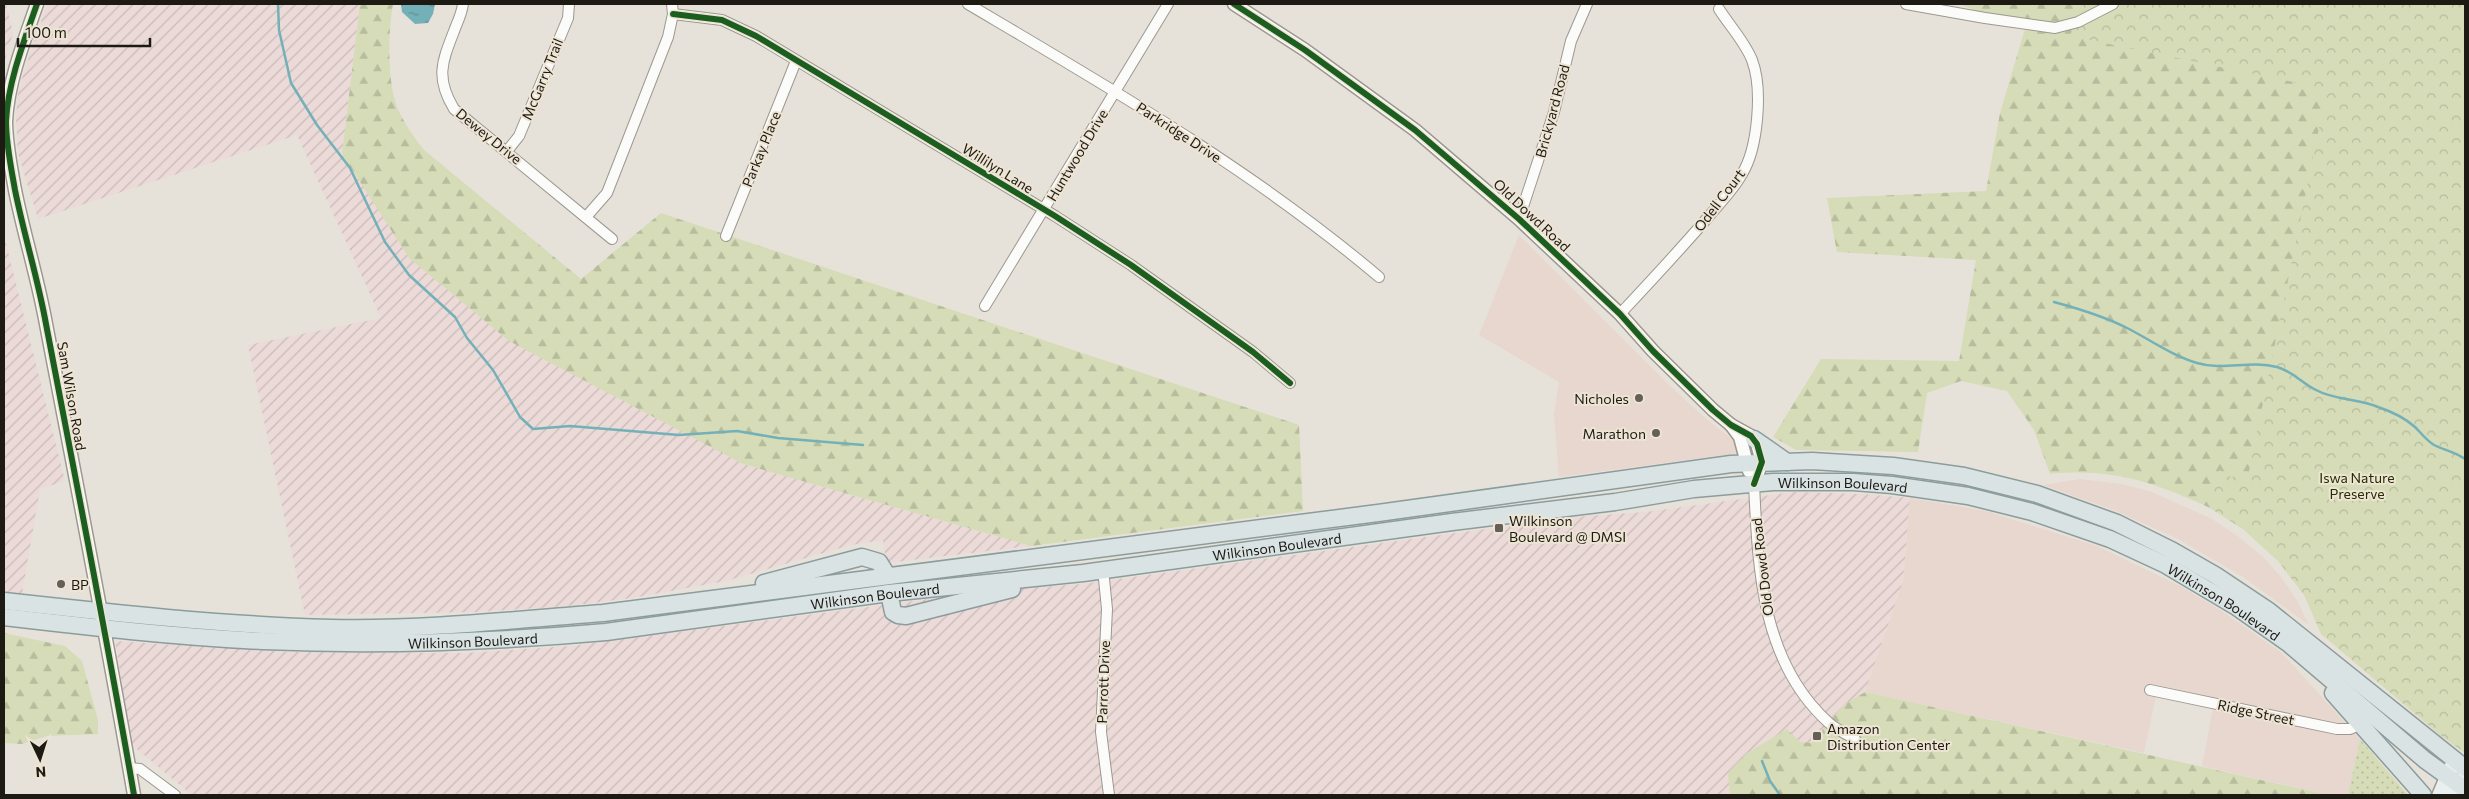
<svg xmlns="http://www.w3.org/2000/svg" width="2469" height="799" font-family="Commissioner,sans-serif">
	<defs>
		<pattern id="industrial-furrows" width="10" height="10" patternUnits="userSpaceOnUse" patternTransform="scale(1.25)"><rect width="10" height="10" fill="#ebdad8"/><path d="M-1 1l2-2M0 10L10 0M9 11l2-2" fill="none" stroke="#c9bab8"/></pattern>
		<pattern id="grass-dots" width="8" height="8" patternUnits="userSpaceOnUse" patternTransform="scale(1.25)"><rect width="8" height="8" fill="#d5dcb7"/><path d="M2 2h.1M6 6h.1" fill="none" stroke="#b6bc9c" stroke-width="1.8" stroke-linecap="round"/></pattern>
		<pattern id="forest-firs" width="22" height="20" patternUnits="userSpaceOnUse" patternTransform="scale(1.25)"><rect width="22" height="20" fill="#d5dcb7"/><path d="M5 1l3.5 6h-7zM16 11l3.5 6h-7z" fill="#b6bc9c"/></pattern>
		<pattern id="park-crowns" width="20" height="18" patternUnits="userSpaceOnUse" patternTransform="scale(1.25)"><rect width="20" height="18" fill="#d5dcb7"/><path d="M2 6a3 3 0 1 1 6 0M12 15a3 3 0 1 1 6 0" fill="none" stroke="#b6bc9c"/></pattern>
		<pattern id="water-ripples" width="26" height="14" patternUnits="userSpaceOnUse" patternTransform="scale(1.25)"><rect width="26" height="14" fill="#74b0b8"/><path d="M2 4q2-2 4 0t4 0M15 11q2-2 4 0t4 0" fill="none" stroke="#5f8e94"/></pattern>
	</defs>
	<rect width="100%" height="100%" fill="#e7e2d9"/>
	<g fill="#e7d7ce">
		<polygon points="1519,235 1665,381 1705,418 1737,443 1739,453 1559,477 1554,414 1559,382 1479,335"/>
		<polygon points="2080,479 2121,484 2152,492 2212,519 2239,537 2263,557 2281,577 2296,599 2309,625 2243,577 2178,539 2116,511 2043,485"/>
		<polygon points="1910,498 1986,511 2097,546 2180,586 2222,611 2282,653 2360,739 2348,795 2329,795 2202,766 2213,708 2156,696 2144,753 1865,692 1903,581"/>
	</g>
	<g fill="url(#industrial-furrows)">
		<polygon points="4,4 6,4 13,33 4,64"/>
		<polygon points="47,4 360,4 342,155 743,464 1031,546 886,563 883,540 851,545 726,581 632,598 567,606 476,612 305,615 248,345 381,318 297,135 38,219 18,153 16,118 18,93 25,69"/>
		<polygon points="4,235 65,481 40,489 22,594 4,592"/>
		<polygon points="1793,492 1863,494 1910,498 1903,581 1865,692 1844,705 1784,775 1798,795 192,795 132,745 115,641 289,652 466,653 571,646 997,590 1082,584 1573,517 1646,512"/>
	</g>
	<polygon fill="url(#grass-dots)" points="2360,739 2408,795 2348,795"/>
	<g fill="url(#forest-firs)">
		<path d="M360,4h33c-5,28 -6,76 4,103 7,16 16,29 27,43l157,129 80,-66 638,212 4,86 -272,35 -288,-82 -234,-123 -100,-83 -67,-104z"/>
		<path d="M1959,4h496l-153,562 -91,-60 -1,2c-57,-26 -97,-40 -160,-34l-16,-44 -27,-39 -46,-10 -34,12 -9,59 -122,-2 -23,-13 48,-78 138,2 17,-101 -139,-8 -10,-54 159,-7 14,-78 25,-84z"/>
		<polygon points="4,633 65,646 82,661 98,720 98,734 47,736 22,744 4,743"/>
		<polygon points="1865,692 2329,795 1730,795 1728,773 1747,753 1787,729 1800,742 1811,743 1844,705"/>
	</g>
	<polygon fill="url(#park-crowns)" points="2082,4 2465,4 2465,753 2440,735 2321,634 2304,595 2278,561 2244,530 2210,508 2219,470 2246,486 2327,89 2070,36"/>
	<polygon fill="url(#water-ripples)" points="401,4 435,4 433,14 428,23 415,24 402,12"/>
	<g fill="none" stroke-linecap="round" stroke-linejoin="round">
		<g stroke="#74b0b8" stroke-width="2.5">
			<polyline points="278,4 279,30 291,83 317,125 350,168 385,242 409,275 455,317 467,338 493,370 520,417 533,429 570,426 679,435 737,431 778,438 863,445"/>
			<path d="M2054,302c26,7 52,15 75,27 23,12 44,27 68,34 26,8 53,-3 80,4 15,4 25,16 39,23 18,10 43,9 62,17 12,4 27,11 37,20 6,6 11,13 19,18 10,5 21,7 31,14"/>
			<polyline points="1762,761 1770,781 1780,795"/>
		</g>
		<defs>
			<g id="minor">
				<path d="M463,4c-1,8 -4,15 -7,22 -13,34 -22,50 -2,83l158,130"/>
				<path d="M968,4c142,84 285,166 411,273"/>
				<polyline points="1906,4 1985,18 2055,28 2078,22 2113,4"/>
				<polyline points="673,14 722,20 756,36 1055,216 1131,265 1253,352 1290,383"/>
				<polyline points="507,151 519,136 568,18 569,4"/>
				<polyline points="586,217 607,193 668,37 673,14 672,4"/>
				<polyline points="1519,219 1554,112 1571,41 1587,4"/>
				<polyline points="726,236 796,61"/>
				<polyline points="985,306 1168,4"/>
				<path d="M1620,314c30,-32 60,-64 89,-98 11,-13 25,-27 33,-42 16,-26 21,-85 10,-114 -7,-18 -23,-35 -33,-51"/>
				<path d="M1754,484c4,84 7,178 75,239 7,6 17,11 26,16"/>
				<polyline points="1103,569 1107,609 1101,732 1109,795"/>
				<polyline points="2150,690 2337,729 2350,729 2361,724"/>
				<polyline points="129,768 140,769 175,795"/>
			</g>
			<g id="tertiary">
				<path d="M37,4c-13,37 -29,78 -31,117 0,23 5,46 9,69 9,45 23,89 31,134 30,157 61,314 88,471"/>
				<polyline points="1234,4 1305,50 1415,130 1519,219 1620,314 1653,351 1713,410 1731,425 1751,436 1757,444 1762,462 1754,484"/>
				<polyline points="1731,425 1740,437 1749,471"/>
			</g>
			<g id="secondary">
				<polyline points="2440,795 2452,767"/>
				<polyline points="2454,795 2465,776"/>
			</g>
			<g id="primary">
				<polyline points="1754,439 1787,462"/>
				<polyline points="764,583 862,557 879,562 887,575"/>
				<polyline points="889,593 893,612 898,615 906,616 1012,589"/>
				<path d="M4,601c109,12 218,24 327,27 91,2 182,-8 272,-15l775,-100 353,-49 81,-3 81,5 71,10 73,18 80,29 56,28 42,24 54,36 196,157"/>
				<path id="s1" d="M4,617c86,10 172,20 259,24 114,5 229,1 343,-9l283,-39 194,-20 369,-51 163,-20 79,-13 79,-7h80l39,3 76,11 64,16 78,27 56,26 69,41 54,38 136,116 40,29"/>
				<polyline points="2333,693 2423,795"/>
			</g>
		</defs>
		<use href="#minor" stroke="#9c9890" stroke-width="12"/>
		<use href="#tertiary" stroke="#9c9890" stroke-width="15"/>
		<use href="#secondary" stroke="#9c9890" stroke-width="18"/>
		<use href="#primary" stroke="#8c9c9c" stroke-width="19"/>
		<use href="#minor" stroke="#fbfbf9" stroke-width="10"/>
		<use href="#tertiary" stroke="#fbfbf9" stroke-width="12"/>
		<use href="#secondary" stroke="#eaefef" stroke-width="15"/>
		<use href="#primary" stroke="#d9e3e4" stroke-width="16"/>
		<defs>
			<g id="cycleway">
				<path d="M37,4c-13,37 -29,78 -31,117 0,23 5,46 9,69 9,45 23,89 31,134 30,157 61,314 88,471"/>
				<polyline points="1234,4 1305,50 1415,130 1519,219 1620,314 1653,351 1713,410 1731,425 1751,436 1757,444 1762,462 1754,484"/>
				<polyline points="673,14 722,20 756,36 1055,216 1131,265 1253,352 1290,383"/>
			</g>
		</defs>
		<use href="#cycleway" stroke="#ede4d3" stroke-width="9"/>
		<use href="#cycleway" stroke="#1b5e20" stroke-width="6"/>
	</g>
	<g fill="#646059" stroke="#ede4d3" stroke-width="2">
		<circle cx="1639" cy="398" r="5"/>
		<circle cx="1656" cy="433" r="5"/>
		<rect x="1494" y="523" width="10" height="10" rx="2.5"/>
		<circle cx="61" cy="584" r="5"/>
		<rect x="1812" y="731" width="10" height="10" rx="2.5"/>
	</g>
	<g text-anchor="middle" dominant-baseline="central" stroke-width="4" stroke-linejoin="round" paint-order="stroke">
		<g font-size="14" fill="#1d1a14" stroke="#ede4d3">
			<text transform="translate(542 79) rotate(-68)">McGarry Trail</text>
			<text transform="translate(1552 111) rotate(-75)">Brickyard Road</text>
			<text transform="translate(1179 132) rotate(33)">Parkridge Drive</text>
			<text transform="translate(489 136) rotate(39)">Dewey Drive</text>
			<text transform="translate(761 149) rotate(-68)">Parkay Place</text>
			<text transform="translate(1077 155) rotate(-59)">Huntwood Drive</text>
			<text transform="translate(998 168) rotate(32)">Willilyn Lane</text>
			<text transform="translate(1719 200) rotate(-53)">Odell Court</text>
			<text transform="translate(1532 215) rotate(43)">Old Dowd Road</text>
			<text transform="translate(72 396) rotate(80)">Sam Wilson Road</text>
			<text stroke="none"><textPath href="#s1" startOffset="1850">Wilkinson Boulevard</textPath></text>
			<text stroke="none"><textPath href="#s1" startOffset="1280">Wilkinson Boulevard</textPath></text>
			<text transform="translate(1762 567) rotate(-97)">Old Dowd Road</text>
			<text stroke="none"><textPath href="#s1" startOffset="875">Wilkinson Boulevard</textPath></text>
			<text stroke="none"><textPath href="#s1" startOffset="2255">Wilkinson Boulevard</textPath></text>
			<text stroke="none"><textPath href="#s1" startOffset="470">Wilkinson Boulevard</textPath></text>
			<text transform="translate(1103 682) rotate(-88)">Parrott Drive</text>
			<text transform="translate(2256 712) rotate(12)">Ridge Street</text>
		</g>
		<g font-size="14" fill="#1d1a14" stroke="#ede4d3" text-anchor="start">
			<text x="1629" y="398" text-anchor="end">Nicholes</text>
			<text x="1646" y="433" text-anchor="end">Marathon</text>
			<text x="1509" y="520">Wilkinson<tspan x="1509" dy="16">Boulevard @ DMSI</tspan></text>
			<text x="71" y="584">BP</text>
			<text x="1827" y="728">Amazon<tspan x="1827" dy="16">Distribution Center</tspan></text>
		</g>
		<g font-size="14" fill="#253000" stroke="#ede4d3">
			<text x="2357" y="477">Iswa Nature<tspan x="2357" dy="16">Preserve</tspan></text>
		</g>
	</g>
	<rect width="2469" height="799" fill="none" stroke="#1d1a14" stroke-width="10"/>
	<g transform="translate(40 759) rotate(176)" stroke="#ede4d3" stroke-width="4" paint-order="stroke">
	<path d="M0-4L9 19L0 12L-9 19Z" fill="#1d1a14"/>
	<text y="-8" font-size="14" font-weight="bold" text-anchor="middle" fill="#1d1a14">N</text>
	</g>
	<path d="M18 38v8h132v-8" fill="none" stroke="#1d1a14" stroke-width="2.5"/>
	<text x="25" y="38" font-size="15" fill="#1d1a14" stroke="#ede4d3" stroke-width="4" paint-order="stroke">100 m</text>
</svg>
